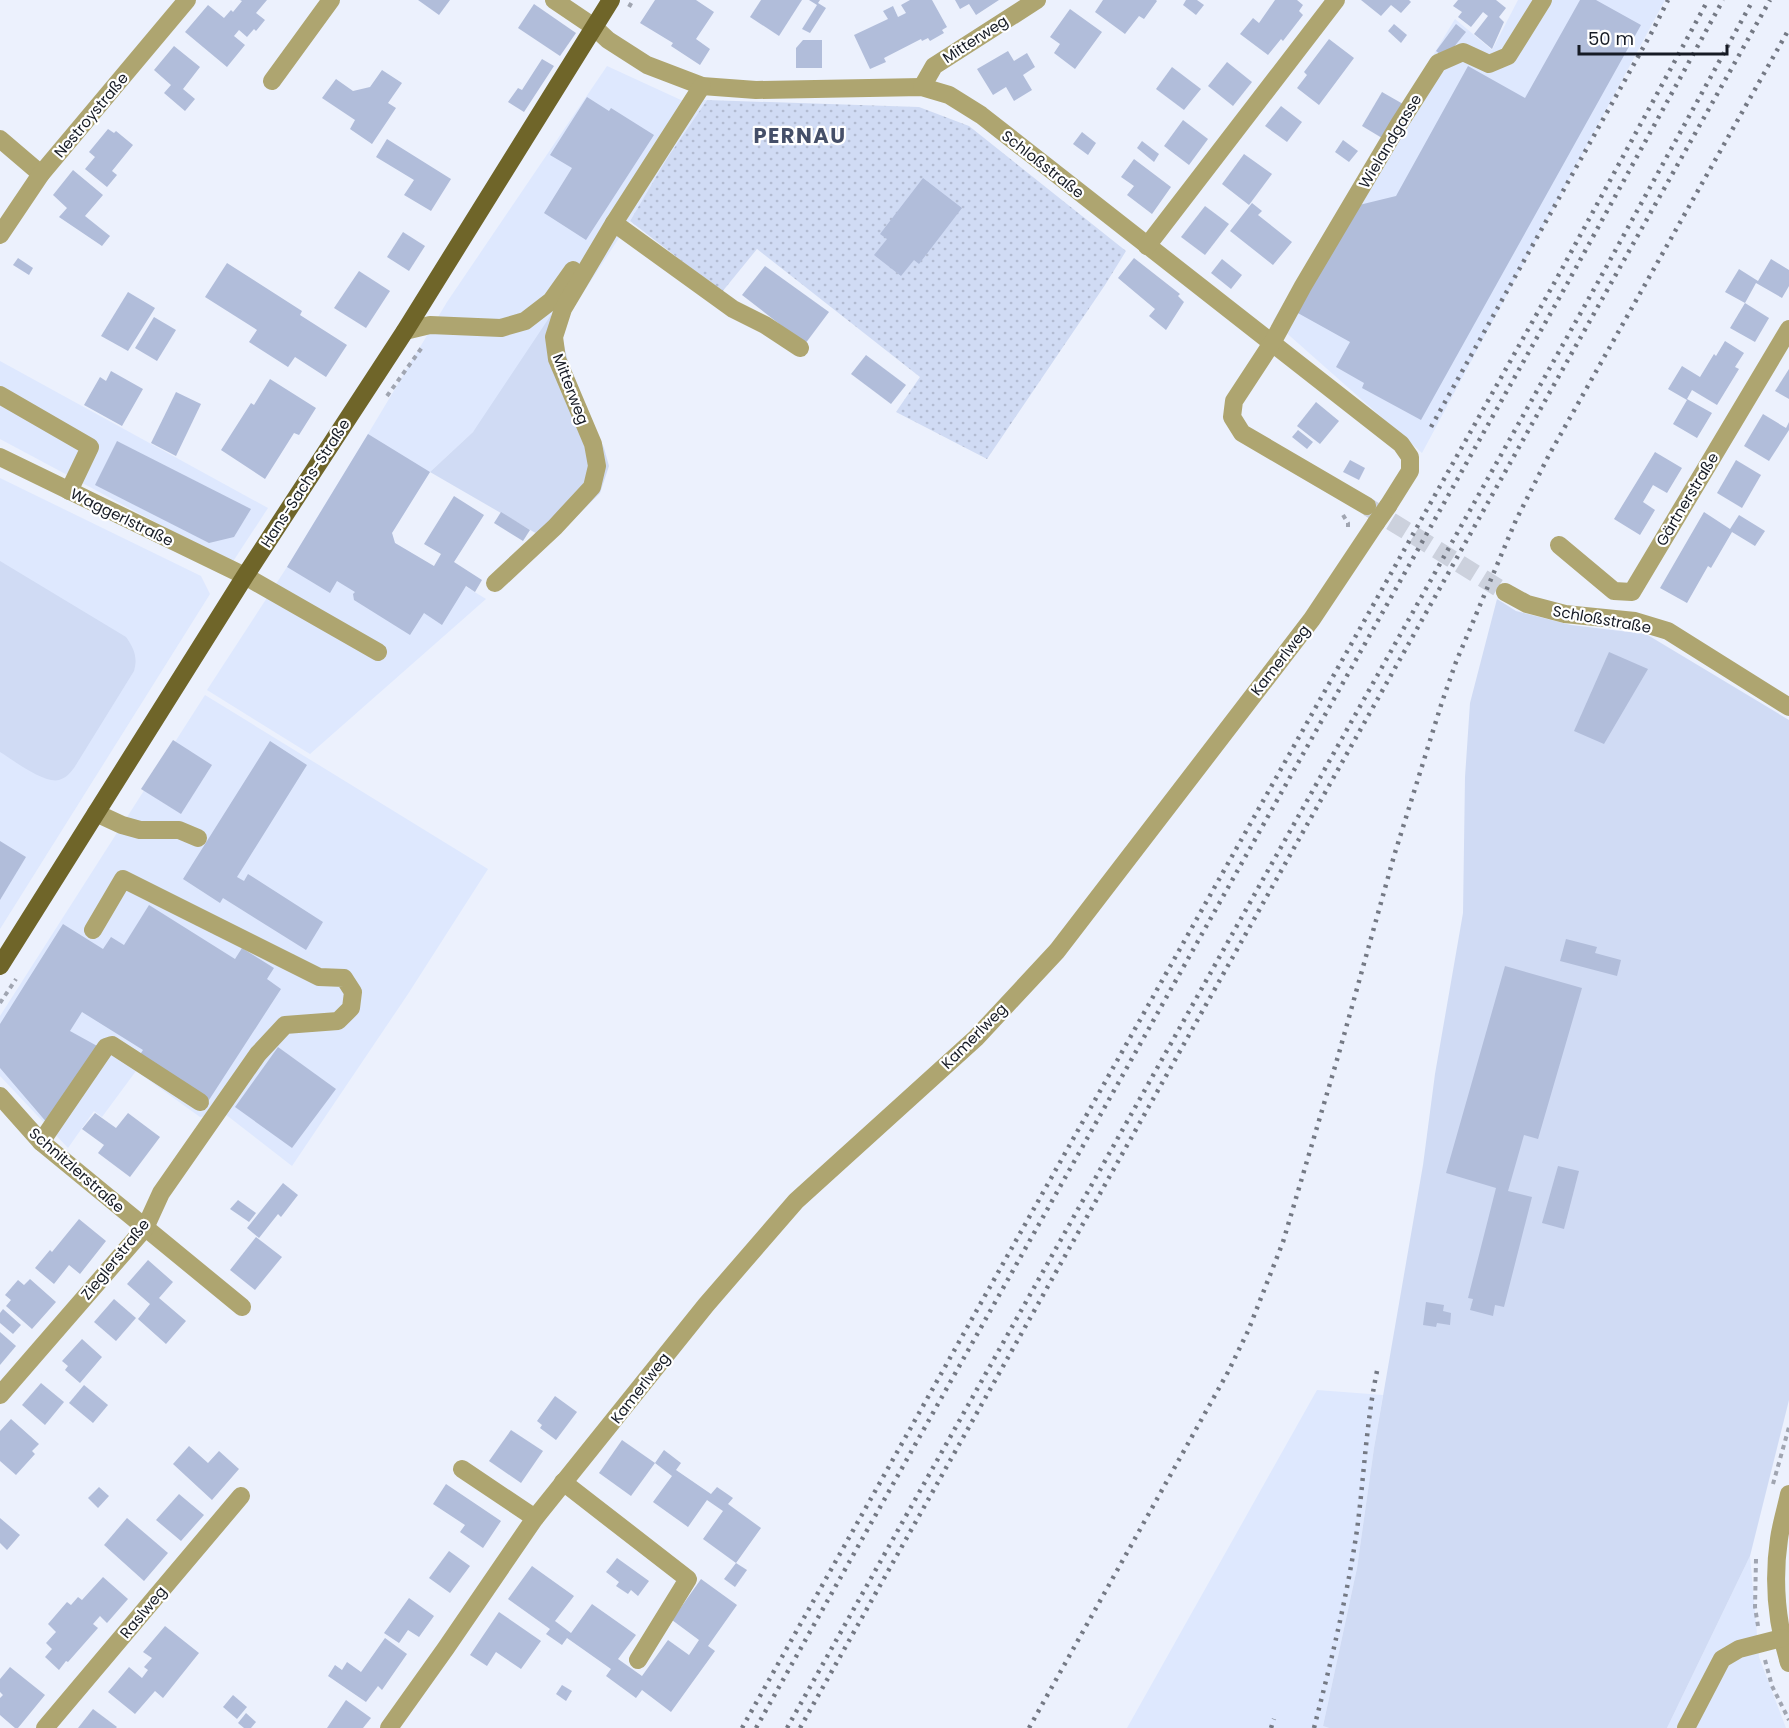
<svg xmlns="http://www.w3.org/2000/svg" width="1789" height="1728" font-family="Poppins,sans-serif">
	<defs>
		<pattern id="park-dots" width="8" height="8" patternUnits="userSpaceOnUse" patternTransform="scale(1.5)"><rect width="8" height="8" fill="#d0dbf4"/><path d="M2 2h.1M6 6h.1" fill="none" stroke="#b2bbd1" stroke-width="1.8" stroke-linecap="round"/></pattern>
	</defs>
	<rect width="100%" height="100%" fill="#ecf1fd"/>
	<g fill="#dee8fe">
		<polygon points="1518,0 1665,0 1422,453 1273,321 1455,19 1492,50"/>
		<polygon points="607,66 681,100 707,100 666,160 630,221 568,316 473,432 430,472 392,533 395,543 486,599 310,754 207,690 287,567 368,434 447,302"/>
		<polygon points="0,361 268,508 232,563 0,439"/>
		<polygon points="0,478 201,576 210,594 0,929"/>
		<polygon points="205,695 488,869 408,994 292,1166 225,1114 200,1117 136,1071 102,1117 94,1111 68,1148 0,1076 0,1016"/>
		<polygon points="1317,1390 1383,1395 1374,1448 1357,1568 1323,1726 1329,1728 1127,1728"/>
		<polygon points="1750,1556 1759,1657 1786,1728 1667,1728"/>
	</g>
	<g fill="#d0dbf4">
		<polygon points="551,315 562,338 572,377 604,448 609,466 600,493 551,542 430,472 473,432"/>
		<path d="M0,561l126,76c8,11 12,21 8,34l-60,97c-4,5 -8,10 -15,12 -15,4 -46,-20 -59,-28z"/>
		<polygon points="1497,599 1516,611 1571,625 1646,634 1789,720 1789,1400 1750,1556 1667,1728 1329,1728 1323,1726 1357,1568 1374,1448 1423,1165 1435,1074 1463,913 1465,777 1470,703"/>
	</g>
	<polygon fill="url(#park-dots)" points="707,100 919,107 969,126 1126,251 1105,285 987,459 896,412 920,377 757,249 722,292 630,221 666,160"/>
	<g fill="#b1bdda">
		<polygon points="240,0 267,0 256,13 265,20 256,31 254,29 247,37 239,30 234,36 245,45 227,67 185,32 208,5 224,18 231,10 233,12 242,1"/>
		<polygon points="418,0 450,0 439,15"/>
		<polygon points="655,0 696,0 714,12 696,39 710,49 700,65 671,46 673,43 640,23"/>
		<polygon points="761,0 802,0 779,36 750,17"/>
		<polygon points="809,0 820,0 818,3 826,8 810,33 802,29 817,5"/>
		<polygon points="910,0 932,0 947,27 942,30 944,33 930,41 928,38 922,41 921,39 884,58 886,62 870,69 854,35 888,19 883,11 893,6 898,17 906,13 901,5"/>
		<polygon points="955,0 999,0 976,15 969,4 960,9"/>
		<polygon points="1103,0 1156,0 1157,1 1144,19 1139,16 1125,34 1095,12"/>
		<polygon points="1186,0 1197,0 1204,5 1196,15 1183,5"/>
		<polygon points="1275,0 1297,0 1303,5 1299,11 1303,15 1283,41 1281,39 1268,55 1240,34 1253,18 1259,23"/>
		<polygon points="1361,0 1409,0 1411,2 1401,13 1391,5 1381,16"/>
		<polygon points="1458,0 1496,0 1506,8 1499,17 1504,22 1492,49 1474,34 1488,16 1483,12 1471,27 1458,17 1462,12 1453,6"/>
		<polygon points="1580,0 1596,0 1641,25 1421,420 1362,388 1364,383 1336,367 1350,342 1296,312 1355,206 1396,196 1468,66 1525,98"/>
		<polygon points="534,4 576,33 560,56 518,28"/>
		<polygon points="1070,9 1102,32 1075,69 1054,53 1060,44 1050,37"/>
		<polygon points="1394,24 1407,35 1401,43 1388,31"/>
		<polygon points="1456,24 1466,32 1445,58 1436,51"/>
		<polygon points="1329,39 1354,58 1319,105 1297,88 1307,75 1304,72"/>
		<polygon points="803,40 822,40 822,68 796,68 796,48"/>
		<polygon points="174,46 200,67 183,89 195,99 185,111 164,93 171,85 154,70"/>
		<polygon points="1008,51 1014,61 1027,53 1035,67 1023,75 1032,90 1014,101 1006,87 993,95 977,69"/>
		<polygon points="542,59 554,66 524,112 508,102 518,88 522,90"/>
		<polygon points="1227,62 1252,82 1233,106 1208,86"/>
		<polygon points="1172,67 1201,89 1184,110 1156,89"/>
		<polygon points="382,70 402,83 388,103 396,108 372,144 350,129 355,120 322,98 336,79 353,91 370,87"/>
		<polygon points="1382,92 1403,104 1382,138 1362,126"/>
		<polygon points="587,97 609,111 611,108 654,135 586,240 544,213 572,168 550,155"/>
		<polygon points="1281,106 1302,122 1287,142 1265,126"/>
		<polygon points="1183,120 1208,139 1189,165 1164,146"/>
		<polygon points="108,129 114,133 116,131 133,145 112,171 117,175 107,187 85,169 95,157 89,152"/>
		<polygon points="1082,132 1096,143 1088,155 1073,144"/>
		<polygon points="387,139 451,179 431,211 404,195 414,180 376,157"/>
		<polygon points="1343,140 1358,151 1349,162 1335,152"/>
		<polygon points="1142,141 1159,154 1154,162 1137,148"/>
		<polygon points="1244,154 1272,174 1249,205 1222,184"/>
		<polygon points="1134,159 1171,187 1152,214 1127,195 1134,186 1121,177"/>
		<polygon points="73,170 103,195 85,216 110,236 102,246 59,217 67,208 53,195"/>
		<polygon points="923,178 962,208 919,264 914,260 901,276 874,255 887,239 880,234"/>
		<polygon points="1252,203 1262,211 1258,215 1292,242 1273,265 1230,231"/>
		<polygon points="1205,206 1229,224 1205,255 1181,237"/>
		<polygon points="403,232 425,246 409,271 387,257"/>
		<polygon points="18,258 33,268 29,275 13,265"/>
		<polygon points="1134,258 1180,294 1178,296 1184,302 1166,330 1149,316 1155,309 1118,278"/>
		<polygon points="1222,259 1242,275 1231,289 1211,273"/>
		<polygon points="1771,259 1789,270 1789,286 1782,298 1756,283 1745,303 1725,292 1739,269 1758,281"/>
		<polygon points="227,263 302,311 300,315 347,345 326,377 295,357 288,367 249,342 257,330 205,297"/>
		<polygon points="765,266 829,312 805,344 742,295"/>
		<polygon points="359,271 390,291 366,328 334,308"/>
		<polygon points="128,292 155,308 128,351 101,336"/>
		<polygon points="1745,303 1769,318 1755,342 1730,328"/>
		<polygon points="154,317 176,330 157,361 135,348"/>
		<polygon points="1725,341 1744,353 1735,367 1739,369 1717,405 1692,390 1687,399 1712,413 1697,438 1673,424 1687,400 1668,389 1682,366 1700,377 1714,354 1716,356"/>
		<polygon points="866,355 906,385 891,404 851,374"/>
		<polygon points="1789,369 1789,399 1775,391"/>
		<polygon points="111,371 143,389 122,426 84,405 100,377 106,381"/>
		<polygon points="270,379 316,408 299,435 294,433 265,479 221,450 251,403 254,405"/>
		<polygon points="176,392 201,404 176,456 151,443"/>
		<polygon points="1316,402 1339,421 1320,444 1297,426"/>
		<polygon points="1763,414 1786,428 1789,422 1789,430 1769,461 1744,446"/>
		<polygon points="1298,430 1313,442 1307,449 1292,437"/>
		<polygon points="368,434 430,472 392,533 395,543 434,566 441,554 424,544 454,496 484,515 454,562 482,580 475,592 466,586 442,625 424,613 410,635 354,600 353,594 355,592 337,581 330,593 287,567"/>
		<polygon points="117,441 251,509 234,537 209,543 95,485"/>
		<polygon points="1655,452 1682,468 1667,493 1653,485 1643,502 1655,510 1640,535 1614,519"/>
		<polygon points="1350,460 1365,468 1359,480 1343,472"/>
		<polygon points="1736,460 1761,475 1742,508 1717,493"/>
		<polygon points="501,512 530,530 523,541 494,523"/>
		<polygon points="1704,512 1730,529 1739,515 1765,531 1755,546 1732,532 1711,568 1708,566 1687,603 1660,588"/>
		<polygon points="1609,652 1648,669 1604,744 1574,731"/>
		<polygon points="173,740 212,765 181,814 141,789"/>
		<polygon points="270,741 307,765 237,877 244,881 248,874 323,922 306,950 223,898 220,903 183,879"/>
		<polygon points="0,841 26,857 0,900"/>
		<polygon points="149,905 235,959 242,948 274,968 267,979 281,989 209,1100 139,1056 143,1050 82,1012 70,1031 99,1047 48,1124 0,1068 0,1024 63,924 103,949 111,937 124,945"/>
		<polygon points="1566,939 1597,947 1595,953 1621,960 1617,976 1560,961"/>
		<polygon points="1505,966 1582,988 1538,1139 1524,1135 1508,1191 1532,1197 1504,1307 1495,1305 1493,1316 1470,1310 1473,1299 1468,1298 1496,1188 1446,1173"/>
		<polygon points="278,1047 336,1089 292,1148 235,1107"/>
		<polygon points="95,1113 116,1128 128,1113 160,1137 130,1177 98,1153 104,1145 82,1129"/>
		<polygon points="1558,1166 1579,1171 1564,1229 1542,1223"/>
		<polygon points="283,1183 298,1195 281,1217 278,1214 259,1238 247,1228"/>
		<polygon points="238,1200 256,1213 249,1222 230,1209"/>
		<polygon points="79,1219 106,1241 80,1274 69,1265 54,1284 35,1268 50,1250 52,1252"/>
		<polygon points="256,1237 282,1257 255,1290 230,1270"/>
		<polygon points="148,1260 173,1282 159,1298 186,1321 166,1344 138,1319 150,1304 127,1284"/>
		<polygon points="30,1279 56,1302 32,1329 6,1306 11,1300 5,1295 18,1280 24,1285"/>
		<polygon points="114,1299 136,1318 116,1341 94,1322"/>
		<polygon points="1426,1302 1444,1305 1443,1311 1451,1313 1450,1325 1437,1323 1436,1327 1423,1325"/>
		<polygon points="3,1309 21,1325 13,1334 0,1323 0,1313"/>
		<polygon points="0,1332 16,1346 0,1365"/>
		<polygon points="82,1339 102,1357 80,1383 65,1370 68,1366 62,1361"/>
		<polygon points="41,1383 64,1402 45,1425 22,1405"/>
		<polygon points="84,1385 108,1405 93,1423 69,1403"/>
		<polygon points="555,1396 577,1412 556,1440 540,1428 542,1425 537,1421"/>
		<polygon points="11,1419 39,1444 32,1451 35,1454 16,1475 0,1461 0,1431"/>
		<polygon points="511,1430 543,1451 521,1483 489,1461"/>
		<polygon points="622,1440 655,1463 631,1496 599,1473"/>
		<polygon points="189,1446 208,1463 219,1451 239,1469 212,1500 173,1464"/>
		<polygon points="664,1450 681,1463 676,1470 711,1494 717,1487 733,1498 728,1504 761,1528 736,1563 703,1539 723,1511 707,1500 688,1527 653,1502 672,1476 655,1463"/>
		<polygon points="446,1484 501,1521 483,1548 460,1532 465,1525 433,1504"/>
		<polygon points="99,1487 109,1496 98,1508 88,1498"/>
		<polygon points="179,1494 204,1515 181,1541 156,1520"/>
		<polygon points="0,1518 20,1535 7,1550 0,1543"/>
		<polygon points="127,1518 168,1553 144,1581 104,1545"/>
		<polygon points="449,1551 470,1566 450,1593 429,1578"/>
		<polygon points="617,1558 649,1581 638,1596 631,1590 628,1594 616,1586 619,1582 606,1572"/>
		<polygon points="736,1563 747,1570 735,1587 724,1579"/>
		<polygon points="532,1566 574,1596 555,1621 571,1633 592,1604 636,1635 618,1659 642,1676 668,1640 689,1655 699,1640 672,1620 701,1579 737,1605 708,1646 715,1651 671,1712 642,1690 636,1698 606,1676 611,1669 567,1638 562,1645 546,1634 550,1629 508,1599"/>
		<polygon points="103,1577 128,1599 107,1623 100,1616 93,1624 98,1628 68,1662 66,1661 59,1670 45,1657 52,1649 46,1643 56,1632 48,1624 67,1602 71,1605 78,1597 82,1600"/>
		<polygon points="409,1598 434,1616 419,1637 408,1630 399,1643 384,1633"/>
		<polygon points="499,1612 541,1641 521,1669 496,1652 487,1666 470,1655"/>
		<polygon points="165,1626 199,1653 163,1698 155,1691 135,1714 108,1692 129,1667 142,1678 148,1670 144,1667 152,1658 143,1652"/>
		<polygon points="385,1638 407,1654 382,1690 378,1686 366,1702 328,1676 335,1665 342,1670 347,1662 361,1672"/>
		<polygon points="10,1667 45,1695 18,1728 15,1728 0,1715 0,1698 3,1695 0,1692 0,1679"/>
		<polygon points="562,1685 572,1691 566,1701 556,1694"/>
		<polygon points="233,1695 247,1707 237,1719 223,1707"/>
		<polygon points="346,1700 371,1718 363,1728 327,1728"/>
		<polygon points="93,1709 117,1727 116,1728 78,1728"/>
		<polygon points="246,1713 256,1722 251,1728 244,1728 238,1723"/>
	</g>
	<g fill="none" stroke-linecap="round" stroke-linejoin="round">
		<polyline stroke="#ccd1dd" stroke-width="18" stroke-dasharray="18 9" stroke-linecap="butt" points="1368,507 1505,592"/>
		<g stroke="#a0a5b1" stroke-width="4" stroke-dasharray="4.5 4.5" stroke-linecap="butt">
			<polyline points="629,7 633,0"/>
			<polyline points="387,396 423,346"/>
			<polyline points="1343,515 1348,523 1348,530"/>
			<polyline points="0,1003 16,979"/>
			<polyline points="1773,1484 1789,1427"/>
			<polyline points="1756,1559 1755,1607 1758,1626"/>
			<polyline points="1765,1660 1772,1686 1789,1720"/>
		</g>
		<g stroke="#aea570" stroke-width="18">
			<polyline points="554,0 594,27 608,40 647,65 702,86 756,90 922,87 949,95 981,115 1401,444 1410,457 1410,471 1388,506"/>
			<polyline points="272,81 331,0"/>
			<polyline points="922,87 934,66 1037,0"/>
			<polyline points="0,139 41,174"/>
			<polyline points="614,223 733,309 765,325 800,348"/>
			<polyline points="0,235 41,174 187,0"/>
			<polyline points="1147,246 1336,0"/>
			<polyline points="405,331 430,325 501,328 525,321 551,301 573,270"/>
			<polyline points="0,395 90,447 69,491"/>
			<polyline points="0,457 245,576 378,652"/>
			<polyline points="1367,506 1242,433 1232,417 1234,401 1272,343 1303,286 1399,124 1438,63 1463,52 1489,64 1508,56 1543,0"/>
			<polyline points="1559,545 1614,591 1632,592 1789,329"/>
			<polyline points="495,583 555,527 592,487 597,466 593,444 557,359 554,337 563,309 614,223 702,86"/>
			<polyline points="1505,592 1527,604 1565,614 1635,621 1668,631 1789,707"/>
			<polyline points="96,813 122,825 140,830 179,830 198,838"/>
			<polyline points="0,1096 41,1142 242,1307"/>
			<polyline points="41,1142 106,1047 112,1045 200,1102"/>
			<polyline points="0,1395 145,1228 161,1193 258,1054 285,1025 338,1021 351,1008 353,992 344,978 319,977 123,879 93,930"/>
			<polyline points="462,1469 535,1518"/>
			<polyline points="563,1482 688,1579 638,1660"/>
			<path d="M1789,1494c-3,15 -8,30 -10,45 -6,41 -2,85 10,124"/>
			<polyline points="45,1728 241,1496"/>
			<polyline points="389,1728 446,1648 535,1518 706,1305 796,1201 976,1038 1057,951 1312,619 1376,523"/>
			<polyline points="1686,1728 1722,1659 1739,1649 1782,1638"/>
		</g>
		<polyline stroke="#6f6529" stroke-width="18" points="0,966 245,576 405,331 611,0"/>
		<g stroke="#747984" stroke-width="4.5" stroke-dasharray="3 6" stroke-linecap="butt">
			<polyline points="1431,427 1653,30 1668,0"/>
			<polyline points="742,1728 1557,278 1708,0"/>
			<polyline points="756,1728 1567,284 1723,0"/>
			<polyline points="787,1728 1598,282 1753,0"/>
			<polyline points="800,1728 1770,0"/>
			<polyline points="1029,1728 1228,1372 1248,1331 1283,1242 1339,1053 1394,856 1442,702 1456,662 1516,520 1549,455 1789,29"/>
			<polyline points="1271,1728 1274,1719"/>
			<path d="M1314,1728c17,-66 33,-131 43,-198 7,-53 9,-106 20,-159"/>
		</g>
		<polyline stroke="#aea570" stroke-width="18" points="1376,523 1388,506"/>
	</g>
	<g text-anchor="middle" dominant-baseline="central" stroke-width="4.5" stroke-linejoin="round" paint-order="stroke">
		<g font-size="15" fill="#161b25" stroke="#fff">
			<text transform="translate(975 39) rotate(-33)">Mitterweg</text>
			<text transform="translate(91 115) rotate(-50)">Nestroystraße</text>
			<text transform="translate(1390 141) rotate(-59)">Wielandgasse</text>
			<text transform="translate(1043 164) rotate(38)">Schloßstraße</text>
			<text transform="translate(571 389) rotate(69)">Mitterweg</text>
			<text transform="translate(305 483) rotate(-57)">Hans-Sachs-Straße</text>
			<text transform="translate(1687 499) rotate(-59)">Gärtnerstraße</text>
			<text transform="translate(122 517) rotate(26)">Waggerlstraße</text>
			<text transform="translate(1602 619) rotate(10)">Schloßstraße</text>
			<text transform="translate(1280 660) rotate(-52)">Kamerlweg</text>
			<text transform="translate(974 1036) rotate(-45)">Kamerlweg</text>
			<text transform="translate(77 1170) rotate(41)">Schnitzlerstraße</text>
			<text transform="translate(115 1259) rotate(-51)">Zieglerstraße</text>
			<text transform="translate(640 1388) rotate(-52)">Kamerlweg</text>
			<text transform="translate(143 1612) rotate(-50)">Raslweg</text>
		</g>
		<g font-size="21" font-weight="bold" letter-spacing="1.5" fill="#454f68" stroke="#fff">
			<text x="800" y="135">PERNAU</text>
		</g>
	</g>
	<path d="M1579 45v9h148v-9" fill="none" stroke="#161b25" stroke-width="3"/>
	<text x="1588" y="45" font-size="18" fill="#161b25" stroke="#ffffff" stroke-width="4.5" paint-order="stroke">50 m</text>
</svg>
